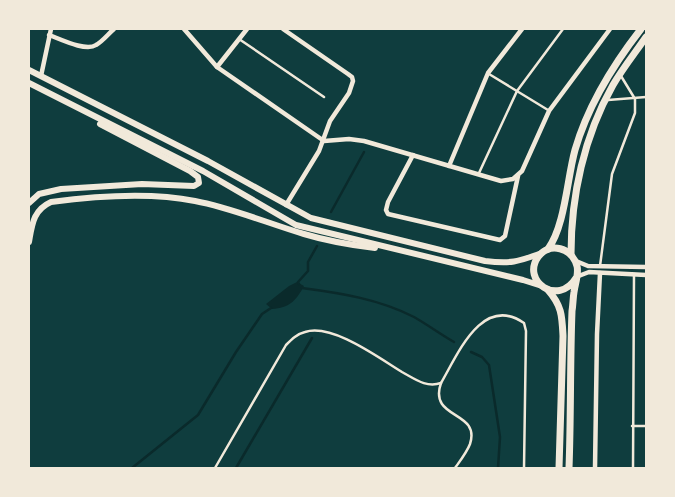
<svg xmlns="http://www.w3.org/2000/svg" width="675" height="497" font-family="'Public Sans',sans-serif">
	<rect width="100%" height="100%" fill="#0f3d3e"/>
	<path fill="#0a2a2b" d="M297,282l7,4c-8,15 -15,22 -32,23l-6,-5 23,-18z"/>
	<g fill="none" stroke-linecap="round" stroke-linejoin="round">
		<g stroke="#0a2a2b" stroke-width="2.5">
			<polyline points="331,212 364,152"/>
			<polyline points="299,284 298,282 308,271 308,262 317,246"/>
			<path d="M302,288c38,5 77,11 112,29 14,8 26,17 40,25"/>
			<polyline points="471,352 482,357 489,365 500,437 498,468"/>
			<polyline points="132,468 198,415 236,352 262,314 271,308"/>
			<polyline points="236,468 312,338"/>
		</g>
		<g stroke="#f1e9da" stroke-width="2.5">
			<polyline points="239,39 324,97"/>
			<polyline points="489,74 548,110"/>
			<polyline points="608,100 646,97"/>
			<polyline points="479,173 517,91 563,29"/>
			<polyline points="600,266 612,174 635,113 635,99 621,76"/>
			<polyline points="632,426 646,426"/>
			<path d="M215,468l71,-123c6,-6 11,-11 19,-13 27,-9 74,26 97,40 13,7 24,16 39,11"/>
			<path d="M455,468c5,-7 12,-16 15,-24 11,-34 -42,-24 -29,-61 17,-29 41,-89 83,-60l2,8 -2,137"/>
			<polyline points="633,468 634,274"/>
		</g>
		<g stroke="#f1e9da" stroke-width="4.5">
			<polyline points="184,29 217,67 324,141 349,139 364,141 501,181 513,179 522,171 549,111 610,29"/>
			<polyline points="283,29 348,74 352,77 353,81 349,93 330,121 319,151 286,205"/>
			<path d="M49,35c11,4 37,17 47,10 7,-4 12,-11 18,-16"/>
			<polyline points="217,67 247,29"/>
			<polyline points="41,76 51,29"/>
			<polyline points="413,155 388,202 386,210 388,214 500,240 505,236 518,176"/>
			<polyline points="449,166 488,73 522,29"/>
			<polyline points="576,261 588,266 646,267"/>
			<polyline points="576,277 589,272 646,275"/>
			<polyline points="595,468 597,334 600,273"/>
		</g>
		<g stroke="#f1e9da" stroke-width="6">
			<path d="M29,70l179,91 103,57 174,43c26,3 32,1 57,-8"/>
			<polyline points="29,83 203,171 296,225 523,280 542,286"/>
			<polyline points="29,203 39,194 61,189 142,184 194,186 199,183 198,177 190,171 100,124"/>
			<path d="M29,242c3,-17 4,-32 22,-40 45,-6 99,-10 144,-1 37,7 72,22 109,33 23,7 47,11 71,14"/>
		</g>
		<g stroke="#f1e9da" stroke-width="7">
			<path d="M548,249c17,-23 19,-70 27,-99 13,-45 38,-85 66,-121"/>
			<path d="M571,254c0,-58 13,-118 42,-169 10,-17 22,-32 33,-48"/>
			<path d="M548,290c14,16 14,26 15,46l-4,132"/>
			<path d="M569,468c2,-52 1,-105 3,-157 1,-6 1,-13 2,-19 1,-8 5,-18 3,-26 -5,-18 -27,-25 -39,-9 -17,24 20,50 38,21"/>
		</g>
	</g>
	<rect width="675" height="497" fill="none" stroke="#f1e9da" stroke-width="60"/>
</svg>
